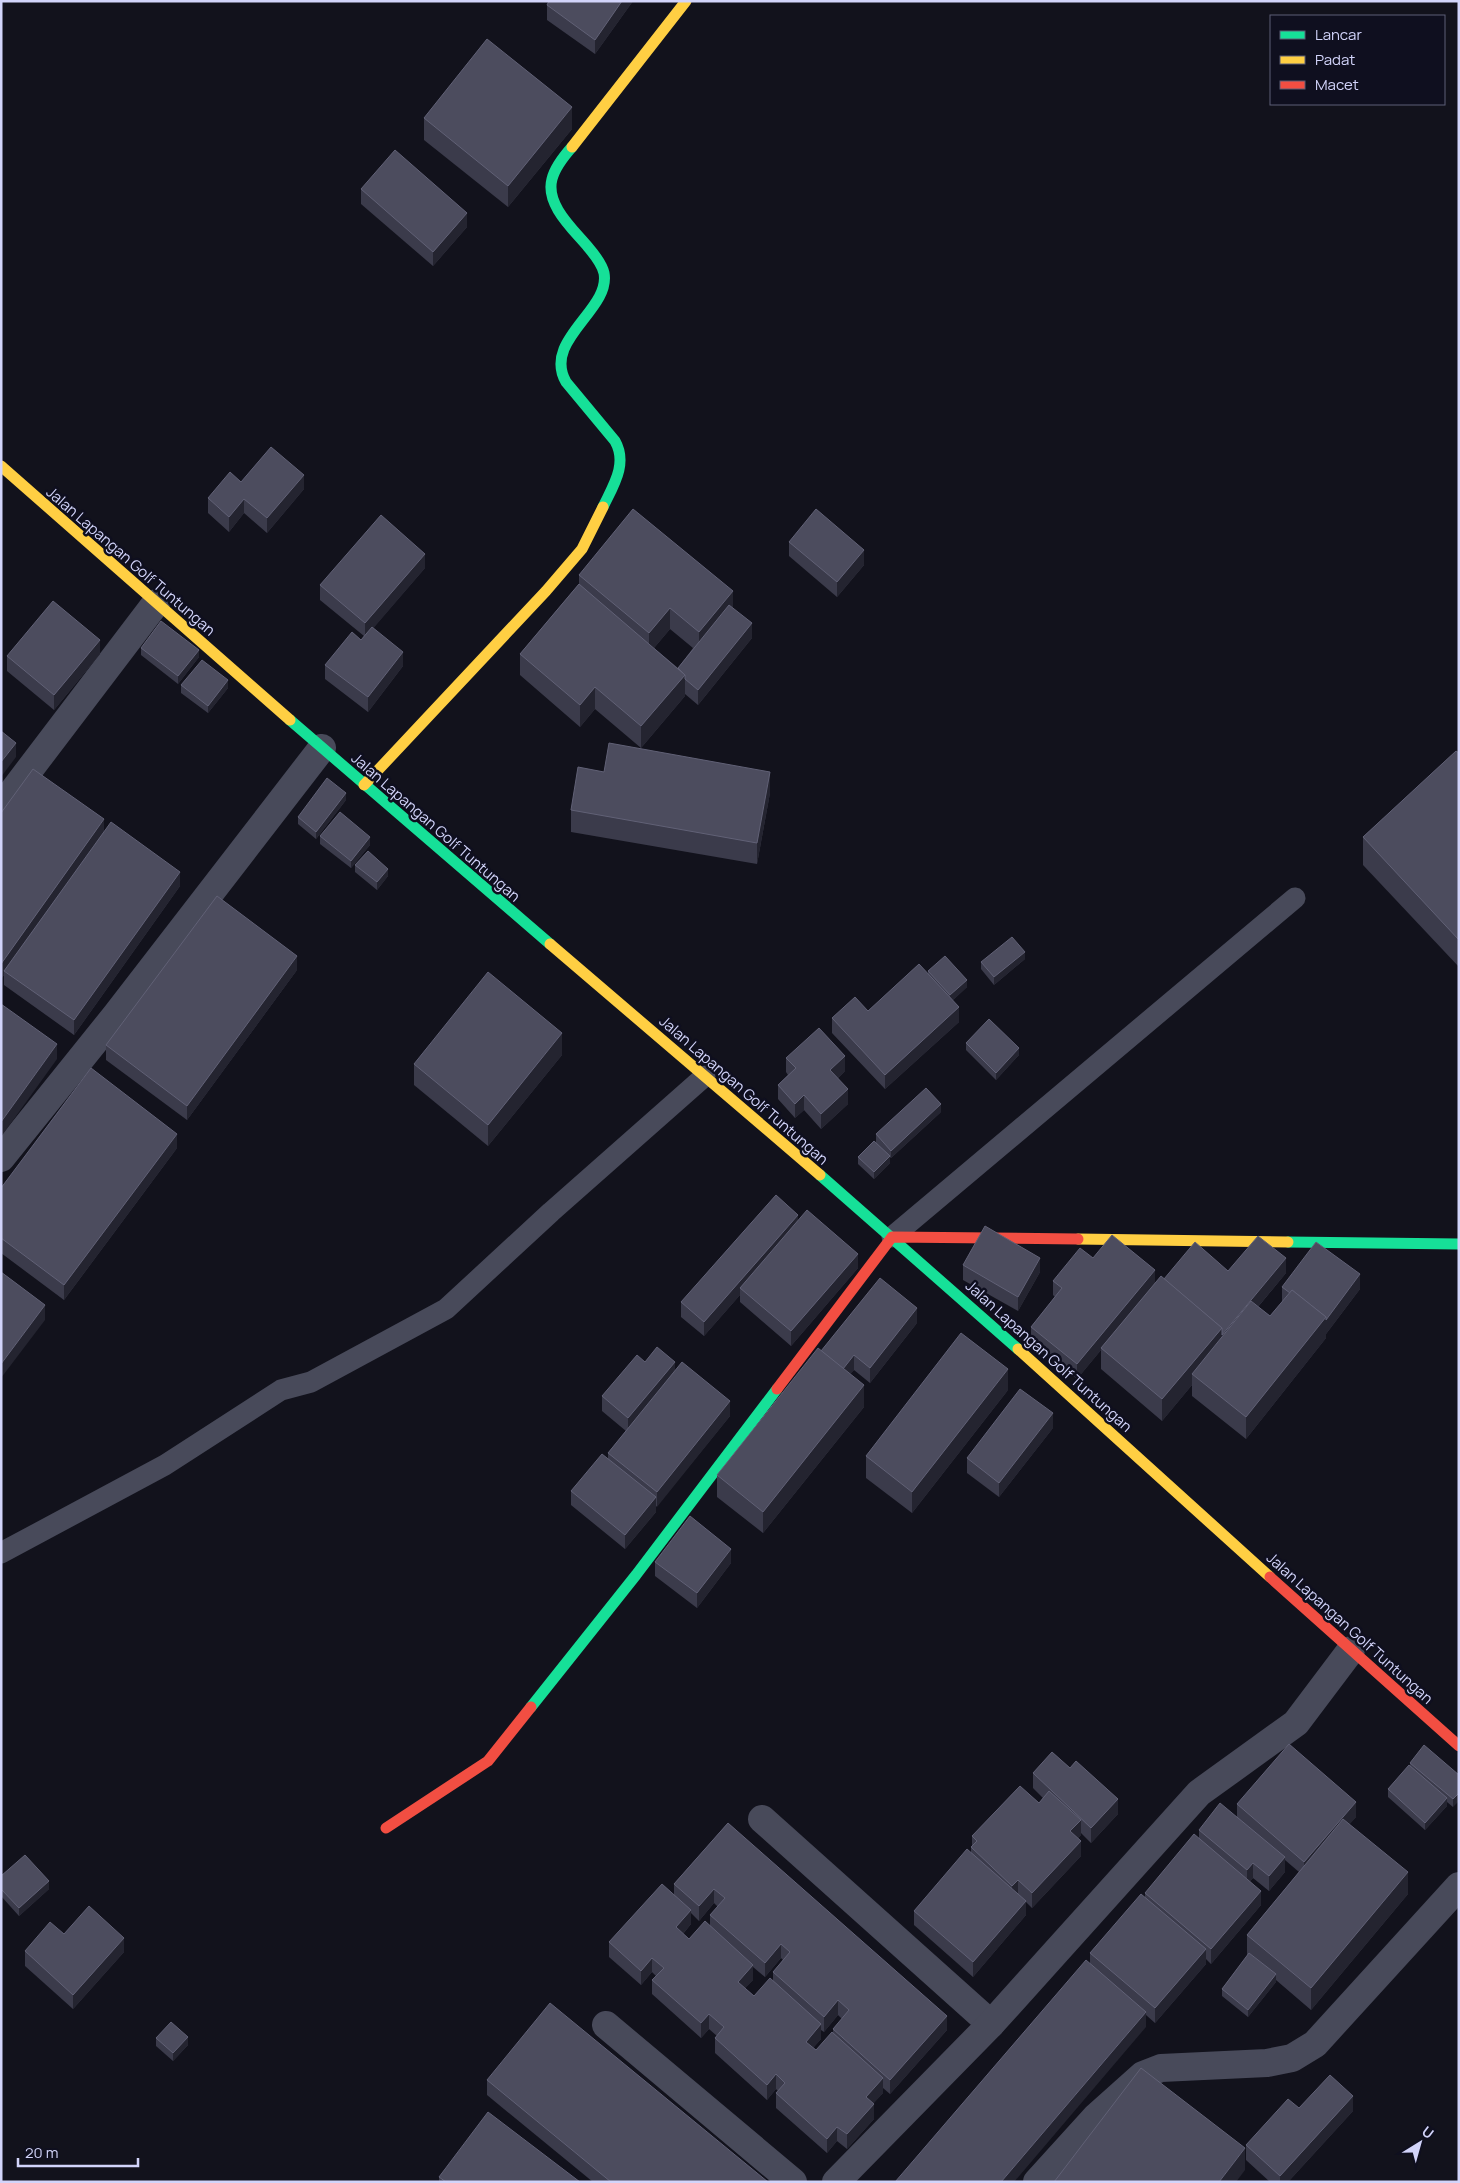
<svg xmlns="http://www.w3.org/2000/svg" width="1460" height="2183" font-family="Manrope,sans-serif">
	<rect width="100%" height="100%" fill="#12121c"/>
	<g fill="none" stroke-linecap="round" stroke-linejoin="round">
		<g stroke="#484a5a" stroke-width="21">
			<polyline points="892,1237 1295,898"/>
			<polyline points="1,1553 165,1465 281,1390 311,1382 446,1309 551,1212 705,1076"/>
		</g>
		<g stroke="#484a5a" stroke-width="28">
			<polyline points="1,807 156,603"/>
			<polyline points="1,1158 116,1015 322,748"/>
			<polyline points="762,1819 991,2024"/>
			<polyline points="606,2025 793,2182"/>
			<polyline points="836,2182 991,2024 1199,1793 1296,1723 1351,1650"/>
			<polyline points="1037,2182 1096,2117 1143,2075 1161,2068 1267,2063 1292,2058 1315,2044 1459,1886"/>
		</g>
		<g stroke="#16e098" stroke-width="11">
			<path d="M572,147c-8,9 -17,20 -20,32 -7,26 22,51 36,68 6,7 14,17 16,26 7,37 -62,67 -38,109l49,59c13,23 -2,45 -12,66"/>
			<polyline points="290,720 550,944"/>
			<polyline points="820,1175 1018,1349"/>
			<polyline points="1288,1242 1459,1244"/>
			<polyline points="531,1707 636,1575 777,1389"/>
		</g>
		<g stroke="#ffcf43" stroke-width="11">
			<polyline points="572,147 686,1"/>
			<polyline points="1,466 290,720"/>
			<polyline points="364,785 546,591 582,549 603,507"/>
			<polyline points="550,944 820,1175"/>
			<polyline points="1078,1239 1288,1242"/>
			<polyline points="1018,1349 1270,1577"/>
		</g>
		<g stroke="#f24e42" stroke-width="11">
			<polyline points="777,1389 892,1237 1078,1239"/>
			<polyline points="1270,1577 1459,1746"/>
			<polyline points="386,1828 488,1761 531,1707"/>
		</g>
	</g>
	<g fill="#3b3b4b" fill-rule="evenodd">
		<polygon points="633,1 595,54 547,20 547,5"/>
		<polygon points="424,118 572,129 508,207 424,140"/>
		<polygon points="361,189 467,227 433,266 361,204"/>
		<polygon points="241,482 304,489 267,533 244,513 229,532 208,513 208,498"/>
		<polygon points="789,542 864,565 837,597 789,556"/>
		<polygon points="425,568 373,628 403,666 368,712 325,679 325,665 361,640 364,636 320,600 320,585"/>
		<path d="M579,575l154,33 19,30 -54,67 -13,-11v2l-44,52 -46,-39 -15,18 -60,-52v-21l59,-70zM670,629l23,19 -15,20 -24,-20z"/>
		<polygon points="141,648 199,657 178,684 141,655"/>
		<polygon points="100,654 54,710 7,671 7,656"/>
		<polygon points="181,685 228,688 208,713 181,693"/>
		<polygon points="1459,753 1459,967 1363,865 1363,837"/>
		<polygon points="604,772 770,793 757,864 571,832 571,810"/>
		<polygon points="346,800 316,839 298,824 298,817"/>
		<polygon points="1,813 104,832 180,886 74,1035 4,985 4,975 1,979"/>
		<polygon points="320,836 370,845 351,868 320,844"/>
		<polygon points="355,865 388,876 377,890 355,872"/>
		<polygon points="1025,959 994,985 981,969 981,962"/>
		<polygon points="297,970 187,1120 106,1060 106,1045"/>
		<polygon points="928,971 967,987 953,1000 959,1022 885,1089 832,1033 832,1018 868,1011 928,973"/>
		<polygon points="966,1043 1019,1055 996,1080 966,1050"/>
		<polygon points="562,1055 488,1146 414,1085 414,1064"/>
		<polygon points="786,1058 845,1071 838,1078 848,1104 821,1129 804,1110 795,1118 778,1099 778,1085 788,1075 786,1072"/>
		<polygon points="941,1112 891,1158 890,1157 890,1163 874,1179 858,1164 858,1157 876,1142 876,1134"/>
		<polygon points="177,1148 64,1300 1,1253 1,1188"/>
		<polygon points="798,1220 858,1268 791,1346 740,1302 740,1295 704,1336 681,1317 681,1302"/>
		<polygon points="1093,1258 1155,1283 1164,1279 1286,1273 1258,1307 1270,1316 1282,1302 1282,1287 1360,1289 1326,1334 1326,1338 1246,1439 1192,1396 1192,1385 1162,1421 1101,1369 1101,1350 1077,1379 1031,1341 1031,1327 1055,1297 1053,1295 1053,1281"/>
		<polygon points="963,1265 1040,1272 1018,1311 963,1280"/>
		<polygon points="917,1323 870,1383 854,1370 850,1374 864,1407 763,1533 717,1497 717,1475 821,1351"/>
		<polygon points="645,1362 675,1370 730,1416 656,1507 656,1512 625,1549 571,1505 571,1491 608,1458 608,1453 626,1431 602,1411 602,1396"/>
		<polygon points="1008,1390 912,1513 866,1478 866,1456"/>
		<polygon points="1053,1428 999,1497 967,1473 967,1458"/>
		<polygon points="655,1562 731,1563 697,1608 655,1576"/>
		<polygon points="1410,1763 1459,1775 1453,1807 1447,1802 1447,1806 1425,1830 1388,1797 1388,1789 1410,1766"/>
		<polygon points="1033,1773 1118,1814 1091,1843 1081,1833 1081,1835 1078,1838 1081,1856 1032,1908 1026,1902 1026,1915 973,1977 914,1925 914,1911 971,1853 971,1847 972,1846 972,1836 1039,1803 1043,1798 1033,1788"/>
		<polygon points="1237,1804 1356,1817 1349,1824 1408,1894 1311,2010 1276,1980 1276,1982 1248,2017 1222,1996 1222,1989 1247,1956 1247,1935 1299,1872 1285,1860 1285,1872 1269,1891 1253,1878 1250,1881 1261,1905 1211,1964 1206,1959 1206,1964 1155,2023 1146,2015 1146,2027 1090,1964 1090,1953 1145,1897 1145,1893 1199,1838 1199,1830 1237,1817"/>
		<path d="M728,1823l219,207 -57,64 -7,-6v5l-10,10 1,16 -27,30 -10,-8 -10,12 -51,-45v-15l2,-2 -2,-2 -9,11 -52,-47v-15l2,-2 -8,-7 -8,9 -49,-44v-14l4,-4 -4,-4 -11,13 -32,-28v-15l65,-48v-10zM714,1903l4,4 -8,8v12l-21,12 -6,-5 8,-10v-11l8,8zM781,1958l2,2 -10,12v8l-19,16 -9,-8 8,-8v-13l12,10zM838,2015l4,4 -9,10v4l-17,17 -3,-2 8,-9v-9l3,2z"/>
		<polygon points="1,1876 49,1889 19,1916 1,1896"/>
		<polygon points="64,1934 124,1952 73,2009 25,1966 25,1951"/>
		<polygon points="156,2038 188,2045 173,2061 156,2046"/>
		<polygon points="487,2080 768,2182 593,2182 487,2095"/>
		<polygon points="1299,2108 1353,2111 1288,2182 1270,2182 1246,2160 1246,2145"/>
		<polygon points="439,2177 580,2182 439,2182"/>
	</g>
	<g fill="#242430">
		<polygon points="622,1 633,1 595,54 595,40"/>
		<polygon points="572,107 572,129 508,207 508,186"/>
		<polygon points="467,213 467,227 433,266 433,252"/>
		<polygon points="304,475 304,489 267,533 267,518"/>
		<polygon points="244,499 244,513 229,532 229,517"/>
		<polygon points="864,550 864,565 837,597 837,582"/>
		<polygon points="425,554 425,568 365,638 365,623"/>
		<polygon points="733,591 733,612 699,653 699,632"/>
		<polygon points="670,608 670,629 649,654 649,633"/>
		<polygon points="752,623 752,638 698,705 698,690"/>
		<polygon points="100,640 100,654 54,710 54,695"/>
		<polygon points="199,650 199,657 178,684 178,676"/>
		<polygon points="403,652 403,666 368,712 368,697"/>
		<polygon points="685,675 685,696 641,748 641,726"/>
		<polygon points="228,680 228,688 208,713 208,706"/>
		<polygon points="595,687 595,709 580,727 580,705"/>
		<polygon points="16,743 16,757 1,777 1,762"/>
		<polygon points="770,772 770,793 757,864 757,843"/>
		<polygon points="346,793 346,800 316,839 316,832"/>
		<polygon points="104,819 104,833 4,971 4,975 1,979 1,964"/>
		<polygon points="370,837 370,845 351,868 351,861"/>
		<polygon points="388,869 388,876 377,890 377,882"/>
		<polygon points="180,872 180,886 74,1035 74,1020"/>
		<polygon points="1025,952 1025,959 994,985 994,977"/>
		<polygon points="297,956 297,970 187,1120 187,1106"/>
		<polygon points="967,980 967,987 950,1003 950,995"/>
		<polygon points="959,1007 959,1022 885,1089 885,1075"/>
		<polygon points="562,1033 562,1055 488,1146 488,1125"/>
		<polygon points="57,1044 57,1059 1,1137 1,1122"/>
		<polygon points="1019,1048 1019,1055 996,1080 996,1073"/>
		<polygon points="845,1056 845,1071 830,1085 830,1070"/>
		<polygon points="848,1089 848,1104 821,1129 821,1114"/>
		<polygon points="804,1095 804,1110 795,1118 795,1104"/>
		<polygon points="941,1104 941,1112 891,1158 891,1151"/>
		<polygon points="177,1134 177,1148 64,1300 64,1285"/>
		<polygon points="890,1156 890,1163 874,1179 874,1172"/>
		<polygon points="798,1215 798,1230 740,1288 740,1295 704,1336 704,1322"/>
		<polygon points="858,1254 858,1268 791,1346 791,1331"/>
		<polygon points="1040,1258 1040,1272 1018,1311 1018,1297"/>
		<polygon points="1286,1258 1286,1273 1198,1379 1192,1374 1192,1385 1162,1421 1162,1399 1222,1328"/>
		<polygon points="1155,1270 1155,1284 1101,1348 1101,1350 1077,1379 1077,1364"/>
		<polygon points="1360,1274 1360,1289 1326,1334 1326,1320"/>
		<polygon points="45,1305 45,1320 1,1378 1,1364"/>
		<polygon points="917,1308 917,1323 870,1383 870,1368"/>
		<polygon points="1326,1317 1326,1338 1246,1439 1246,1417"/>
		<polygon points="854,1355 854,1370 841,1385 841,1370"/>
		<polygon points="675,1362 675,1377 628,1433 628,1418"/>
		<polygon points="1008,1369 1008,1390 912,1513 912,1492"/>
		<polygon points="864,1385 864,1407 763,1533 763,1512"/>
		<polygon points="730,1401 730,1416 657,1507 657,1492"/>
		<polygon points="1053,1413 1053,1428 999,1497 999,1483"/>
		<polygon points="656,1497 656,1512 625,1549 625,1535"/>
		<polygon points="731,1549 731,1563 697,1608 697,1593"/>
		<polygon points="1459,1793 1459,1801 1453,1807 1453,1799"/>
		<polygon points="1447,1798 1447,1806 1425,1830 1425,1823"/>
		<polygon points="1118,1799 1118,1814 1091,1843 1091,1828"/>
		<polygon points="1356,1802 1356,1817 1304,1877 1304,1862"/>
		<polygon points="1081,1820 1081,1835 1070,1845 1070,1831"/>
		<polygon points="1081,1841 1081,1856 1032,1908 1032,1893"/>
		<polygon points="1285,1857 1285,1872 1269,1891 1269,1876"/>
		<polygon points="1253,1863 1253,1878 1247,1884 1247,1870"/>
		<polygon points="1408,1872 1408,1894 1311,2010 1311,1988"/>
		<polygon points="1018,1880 1018,1895 1012,1901 1012,1886"/>
		<polygon points="49,1881 49,1889 19,1916 19,1908"/>
		<polygon points="714,1889 714,1903 699,1921 699,1906"/>
		<polygon points="1261,1891 1261,1905 1211,1964 1211,1949"/>
		<polygon points="1026,1901 1026,1915 973,1977 973,1962"/>
		<polygon points="691,1910 691,1924 676,1942 676,1927"/>
		<polygon points="124,1938 124,1952 73,2009 73,1995"/>
		<polygon points="781,1944 781,1958 765,1977 765,1963"/>
		<polygon points="1206,1949 1206,1964 1155,2023 1155,2008"/>
		<polygon points="652,1958 652,1972 641,1985 641,1971"/>
		<polygon points="753,1965 753,1980 738,1996 738,1982"/>
		<polygon points="1276,1974 1276,1982 1248,2017 1248,2010"/>
		<polygon points="838,2000 838,2015 824,2032 824,2017"/>
		<polygon points="1146,2012 1146,2027 1014,2182 1001,2182"/>
		<polygon points="709,2014 709,2029 701,2038 701,2023"/>
		<polygon points="947,2016 947,2030 890,2094 890,2080"/>
		<polygon points="821,2024 821,2039 806,2056 806,2042"/>
		<polygon points="188,2037 188,2045 173,2061 173,2053"/>
		<polygon points="776,2074 776,2089 767,2100 767,2085"/>
		<polygon points="883,2078 883,2093 866,2112 866,2097"/>
		<polygon points="1353,2096 1353,2111 1288,2182 1280,2182 1280,2176"/>
		<polygon points="874,2104 874,2119 847,2149 847,2134"/>
		<polygon points="837,2127 837,2141 827,2153 827,2139"/>
		<polygon points="1245,2148 1245,2170 1236,2182 1219,2182"/>
	</g>
	<g fill="#4c4c5e" stroke="#616176">
		<polygon points="549,1 622,1 595,40 547,5"/>
		<polygon points="487,39 572,107 508,186 424,118"/>
		<polygon points="395,150 467,213 433,252 361,189"/>
		<polygon points="271,447 304,475 267,518 244,499 229,517 208,498 230,472 241,482"/>
		<polygon points="633,509 733,591 699,632 670,608 649,633 579,575"/>
		<polygon points="816,509 864,550 837,582 789,542"/>
		<polygon points="381,515 425,554 365,623 320,585"/>
		<polygon points="579,584 685,675 641,726 595,687 580,705 520,654"/>
		<polygon points="53,601 100,640 54,695 7,656"/>
		<polygon points="729,605 752,623 698,690 685,679 685,675 678,668"/>
		<polygon points="161,621 199,650 178,676 141,648"/>
		<polygon points="372,627 403,652 368,697 325,665 352,632 361,640"/>
		<polygon points="202,660 228,680 208,706 181,685"/>
		<polygon points="1,731 16,743 1,762"/>
		<polygon points="609,743 770,772 757,843 571,810 578,767 604,772"/>
		<polygon points="1456,751 1459,753 1459,940 1363,837"/>
		<polygon points="33,769 104,819 1,964 1,813"/>
		<polygon points="327,778 346,793 316,832 298,817"/>
		<polygon points="340,812 370,837 351,861 320,836"/>
		<polygon points="111,822 180,872 74,1020 4,971"/>
		<polygon points="368,851 388,869 377,882 355,865"/>
		<polygon points="217,896 297,956 187,1106 106,1045"/>
		<polygon points="1012,937 1025,952 994,977 981,962"/>
		<polygon points="945,956 967,980 950,995 928,971"/>
		<polygon points="919,964 959,1007 885,1075 832,1018 855,997 868,1011"/>
		<polygon points="488,972 562,1033 488,1125 414,1064"/>
		<polygon points="1,1004 57,1044 1,1122"/>
		<polygon points="989,1019 1019,1048 996,1073 966,1043"/>
		<polygon points="819,1028 845,1056 830,1070 848,1089 821,1114 804,1095 795,1104 778,1085 796,1068 786,1058"/>
		<polygon points="91,1068 177,1134 64,1285 1,1238 1,1188"/>
		<polygon points="926,1088 941,1104 891,1151 876,1134"/>
		<polygon points="874,1141 890,1156 874,1172 858,1157"/>
		<polygon points="776,1195 798,1215 704,1322 681,1302"/>
		<polygon points="807,1210 858,1254 791,1331 740,1288"/>
		<polygon points="985,1226 1040,1258 1018,1297 963,1265"/>
		<polygon points="1112,1235 1155,1270 1077,1364 1031,1327 1062,1288 1053,1281 1080,1248 1093,1258"/>
		<polygon points="1258,1236 1286,1258 1222,1335 1222,1328 1164,1279 1195,1242 1228,1271"/>
		<polygon points="1316,1242 1360,1274 1326,1320 1326,1317 1292,1290 1290,1293 1282,1287"/>
		<polygon points="1,1272 45,1305 1,1364"/>
		<polygon points="1161,1276 1222,1328 1162,1399 1101,1348"/>
		<polygon points="880,1278 917,1308 870,1368 854,1355 843,1369 821,1351"/>
		<polygon points="1292,1290 1326,1317 1246,1417 1192,1374 1251,1301 1270,1316"/>
		<polygon points="961,1333 1008,1369 912,1492 866,1456"/>
		<polygon points="657,1347 675,1362 628,1418 602,1396 637,1355 645,1362"/>
		<polygon points="818,1348 864,1385 763,1512 717,1475"/>
		<polygon points="682,1362 730,1401 657,1492 608,1453"/>
		<polygon points="1020,1389 1053,1413 999,1483 967,1458"/>
		<polygon points="602,1454 656,1497 625,1535 571,1491"/>
		<polygon points="690,1516 731,1549 697,1593 655,1562"/>
		<polygon points="1289,1744 1356,1802 1304,1862 1237,1804"/>
		<polygon points="1424,1745 1459,1775 1459,1793 1453,1799 1410,1763"/>
		<polygon points="1052,1752 1070,1768 1076,1761 1118,1799 1091,1828 1033,1773"/>
		<polygon points="1409,1765 1447,1798 1425,1823 1388,1789"/>
		<polygon points="1020,1786 1039,1803 1049,1791 1081,1820 1070,1831 1081,1841 1032,1893 1018,1880 1012,1886 971,1847 977,1841 972,1836"/>
		<polygon points="1220,1803 1285,1857 1269,1876 1253,1863 1247,1870 1199,1830"/>
		<polygon points="1343,1819 1408,1872 1311,1988 1247,1935"/>
		<polygon points="728,1823 947,2016 890,2080 833,2029 849,2010 838,2000 824,2017 773,1972 790,1952 781,1944 765,1963 710,1915 725,1898 714,1889 699,1906 674,1884"/>
		<polygon points="1194,1834 1261,1891 1211,1949 1145,1893"/>
		<polygon points="967,1849 1026,1901 973,1962 914,1911"/>
		<polygon points="25,1855 49,1881 19,1908 1,1889 1,1876"/>
		<polygon points="662,1884 691,1910 676,1927 689,1939 705,1921 753,1965 738,1982 754,1996 770,1978 821,2024 806,2042 816,2050 832,2032 883,2078 866,2097 874,2104 847,2134 837,2127 827,2139 776,2093 785,2083 776,2074 767,2085 715,2038 724,2027 709,2014 701,2023 652,1980 664,1968 652,1958 641,1971 609,1942"/>
		<polygon points="1141,1894 1206,1949 1155,2008 1090,1953"/>
		<polygon points="89,1906 124,1938 73,1995 25,1951 50,1922 64,1934"/>
		<polygon points="1249,1953 1276,1974 1248,2010 1222,1989"/>
		<polygon points="1086,1960 1146,2012 1001,2182 895,2182"/>
		<polygon points="550,2003 768,2182 611,2182 487,2080"/>
		<polygon points="171,2022 188,2037 173,2053 156,2038"/>
		<polygon points="1141,2068 1245,2148 1219,2182 1054,2182"/>
		<polygon points="1330,2075 1353,2096 1280,2176 1246,2145 1288,2099 1299,2108"/>
		<polygon points="488,2112 580,2182 446,2182 439,2177"/>
	</g>
	<g text-anchor="middle" dominant-baseline="central" stroke-width="5" stroke-linejoin="round" paint-order="stroke">
		<g font-size="15" fill="#d2d4fa" stroke="#0f0f1f">
			<text transform="translate(131 561) rotate(41)">Jalan Lapangan Golf Tuntungan</text>
			<text transform="translate(436 827) rotate(41)">Jalan Lapangan Golf Tuntungan</text>
			<text transform="translate(744 1090) rotate(41)">Jalan Lapangan Golf Tuntungan</text>
			<text transform="translate(1049 1356) rotate(42)">Jalan Lapangan Golf Tuntungan</text>
			<text transform="translate(1350 1628) rotate(42)">Jalan Lapangan Golf Tuntungan</text>
		</g>
	</g>
	<rect width="1460" height="2183" fill="none" stroke="#d2d4fa" stroke-width="5"/>
	<rect x="1270" y="15" width="175" height="90" fill="#0f0f1f" stroke="#5d5e77"/>
	<rect x="1280" y="31" width="25" height="8" fill="#16e098" stroke="#5d5e77"/>
	<text x="1315" y="40" font-size="15" fill="#d2d4fa">Lancar</text>
	<rect x="1280" y="56" width="25" height="8" fill="#ffcf43" stroke="#5d5e77"/>
	<text x="1315" y="65" font-size="15" fill="#d2d4fa">Padat</text>
	<rect x="1280" y="81" width="25" height="8" fill="#f24e42" stroke="#5d5e77"/>
	<text x="1315" y="90" font-size="15" fill="#d2d4fa">Macet</text>
	<g transform="translate(1420 2143) rotate(37)" stroke="#0f0f1f" stroke-width="4" paint-order="stroke">
	<path d="M0-4L9 19L0 12L-9 19Z" fill="#d2d4fa"/>
	<text y="-8" font-size="14" font-weight="bold" text-anchor="middle" fill="#d2d4fa">U</text>
	</g>
	<path d="M18 2158v8h120v-8" fill="none" stroke="#d2d4fa" stroke-width="2.5"/>
	<text x="25" y="2158" font-size="15" fill="#d2d4fa" stroke="#0f0f1f" stroke-width="4" paint-order="stroke">20 m</text>
</svg>
